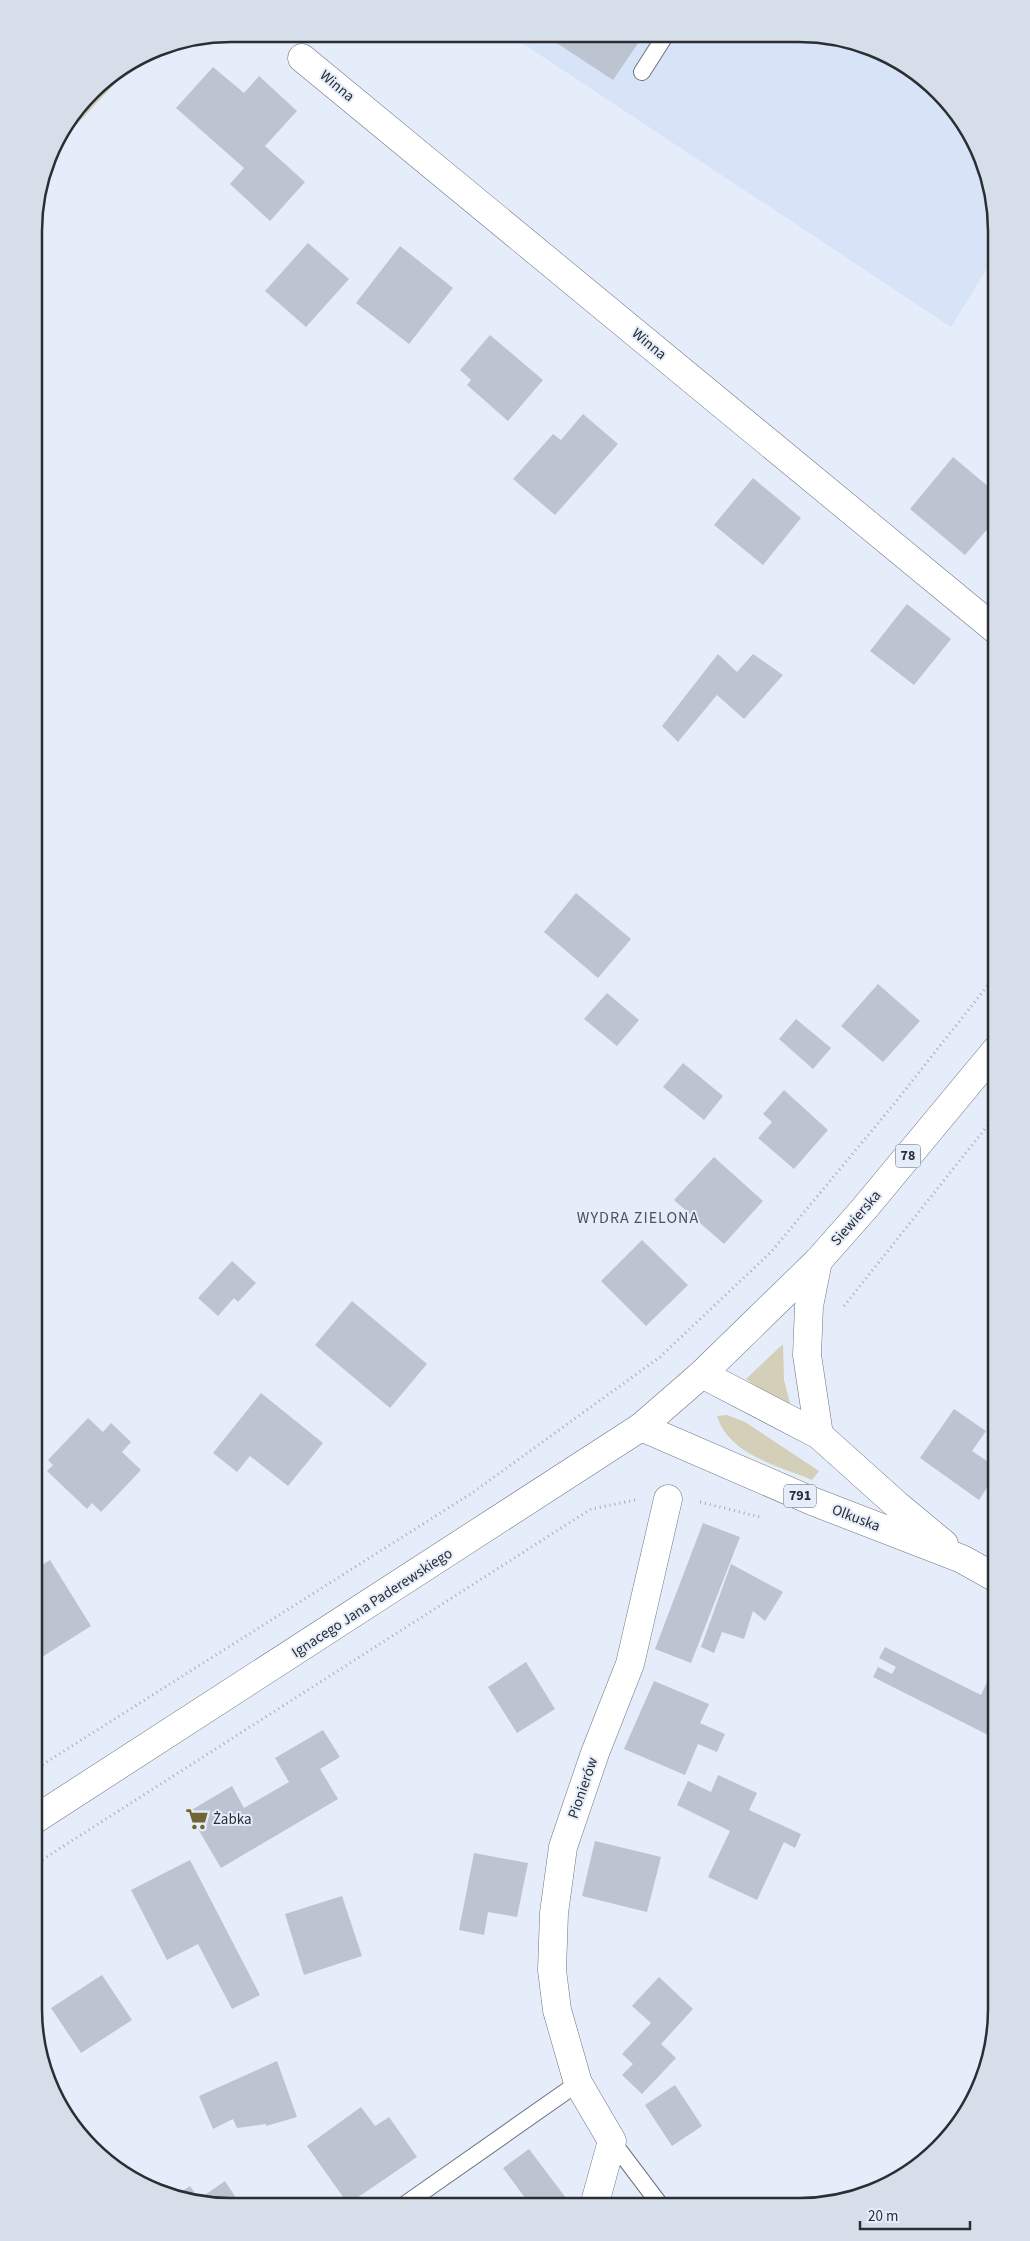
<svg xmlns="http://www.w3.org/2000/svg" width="1030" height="2241" font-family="'Source Sans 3',sans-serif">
	<rect width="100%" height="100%" fill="#e5edfa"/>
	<polygon fill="#d7e3f7" points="510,35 837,37 886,54 929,83 970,132 989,180 996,231 996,254 951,327"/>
	<g fill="#d3cfb8">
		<polygon points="136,61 52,151 54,144 101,83"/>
		<polygon points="783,1344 784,1380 792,1411 746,1379"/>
		<path d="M727,1415l18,7 74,49 -7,9c-33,-14 -83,-25 -95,-64z"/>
	</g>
	<g fill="#bcc4d1">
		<polygon points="546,36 643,36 613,80"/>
		<polygon points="213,67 244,93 259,76 297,111 265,146 305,182 270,221 230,184 244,168 176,108"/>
		<polygon points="308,243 349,279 306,327 265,291"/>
		<polygon points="400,246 453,288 409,344 356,303"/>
		<polygon points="490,335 543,380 508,421 467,385 471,380 460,370"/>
		<polygon points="583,414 618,444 555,515 513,479 553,434 561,440"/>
		<polygon points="953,457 996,493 996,519 965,555 910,509"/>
		<polygon points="753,478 801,518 763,565 714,525"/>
		<polygon points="907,604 951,639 914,685 870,651"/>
		<polygon points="718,654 737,672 753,654 783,675 744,719 717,695 678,742 662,726"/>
		<polygon points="576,893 631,939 598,978 544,932"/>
		<polygon points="878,984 920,1021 883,1062 841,1026"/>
		<polygon points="607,993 639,1020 617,1046 584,1019"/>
		<polygon points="796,1019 831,1048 813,1069 779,1039"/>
		<polygon points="683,1063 723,1096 704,1120 663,1087"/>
		<polygon points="784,1090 828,1130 794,1169 758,1138 772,1122 763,1114"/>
		<polygon points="34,1156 41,1161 34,1171"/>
		<polygon points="714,1157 763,1201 724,1244 674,1200"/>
		<polygon points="642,1240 688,1285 646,1326 601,1281"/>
		<polygon points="232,1261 256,1283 238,1302 234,1298 218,1316 198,1298"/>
		<polygon points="352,1301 427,1364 390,1408 315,1345"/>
		<polygon points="261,1393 323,1443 288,1486 250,1456 237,1472 213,1453"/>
		<polygon points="954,1409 986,1431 972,1451 996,1467 996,1474 979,1500 920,1458"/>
		<polygon points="88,1418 103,1432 111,1423 131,1442 122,1452 141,1470 101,1512 92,1503 87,1509 47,1471 53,1465 48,1460"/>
		<polygon points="703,1523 740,1537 691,1663 655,1649"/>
		<polygon points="50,1560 91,1626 34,1662 34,1570"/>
		<polygon points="731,1564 783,1592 765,1621 753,1611 744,1639 722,1632 714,1653 701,1647"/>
		<polygon points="885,1647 981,1695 990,1676 996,1678 996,1739 873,1677 878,1667 892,1674 896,1667 879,1658"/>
		<polygon points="526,1662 555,1709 517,1733 488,1687"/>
		<polygon points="654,1681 709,1704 700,1723 725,1734 717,1752 698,1744 685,1775 624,1749"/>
		<polygon points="323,1730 340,1757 320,1769 338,1799 221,1868 188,1812 232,1786 244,1808 289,1782 275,1758"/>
		<polygon points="718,1775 757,1793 749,1810 801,1834 795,1848 784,1842 757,1900 708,1877 730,1831 677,1805 688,1781 711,1792"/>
		<polygon points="595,1841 661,1857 647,1912 582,1896"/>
		<polygon points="474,1853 528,1863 517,1917 488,1912 484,1935 459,1930"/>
		<polygon points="190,1860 260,1995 232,2009 198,1944 167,1960 131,1890"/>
		<polygon points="342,1896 362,1956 304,1975 285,1914"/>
		<polygon points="102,1975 132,2020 81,2053 51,2008"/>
		<polygon points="659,1977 693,2009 661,2044 676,2058 642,2094 622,2075 633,2064 622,2054 651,2023 632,2006"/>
		<polygon points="277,2061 297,2117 266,2126 266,2124 237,2128 233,2119 213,2129 199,2096"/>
		<polygon points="675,2085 702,2126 672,2146 645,2105"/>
		<polygon points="361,2107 375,2126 389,2117 417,2157 348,2204 307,2146"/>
		<polygon points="529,2149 572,2206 531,2206 503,2168"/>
		<polygon points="225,2181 240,2204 193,2204 173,2197 190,2186 199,2199"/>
	</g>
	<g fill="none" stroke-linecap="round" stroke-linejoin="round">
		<defs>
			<g id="lane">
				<polyline points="642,72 665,36"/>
				<polyline points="612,2141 661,2206"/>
				<polyline points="404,2205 578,2083"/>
			</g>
			<g id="street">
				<polyline points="302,58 996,630"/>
				<polyline points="594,2206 612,2141 578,2083 557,2010 552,1970 554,1913 563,1847 595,1753 630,1664 668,1499"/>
			</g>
			<polyline id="secondary" points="34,1820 641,1427"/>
			<g id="primary">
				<polyline points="818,1261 809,1306 807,1355 819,1435"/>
				<polyline points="702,1374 819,1435 897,1505 944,1544"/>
				<polyline points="996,1578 962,1559 812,1501 641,1427 702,1374 818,1261 864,1209 996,1050"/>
			</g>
		</defs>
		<use href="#lane" stroke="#6d7480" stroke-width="18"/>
		<use href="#street" stroke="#6d7480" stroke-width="29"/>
		<use href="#secondary" stroke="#6d7480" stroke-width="29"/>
		<use href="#primary" stroke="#6d7480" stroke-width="29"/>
		<g stroke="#a6acb6" stroke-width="3" stroke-dasharray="1 4" stroke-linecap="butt">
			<polyline points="844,1306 996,1115"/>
			<polyline points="700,1502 760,1517"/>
			<polyline points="34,1770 472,1493 660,1357 771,1252 894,1104 996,975"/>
			<polyline points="34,1865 591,1509 635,1500"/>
		</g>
		<use href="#lane" stroke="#fff" stroke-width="16"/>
		<use href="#street" stroke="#fff" stroke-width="28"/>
		<use href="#secondary" stroke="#fff" stroke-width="28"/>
		<use href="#primary" stroke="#fff" stroke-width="28"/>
	</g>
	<defs>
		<symbol id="supermarket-bare" viewBox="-9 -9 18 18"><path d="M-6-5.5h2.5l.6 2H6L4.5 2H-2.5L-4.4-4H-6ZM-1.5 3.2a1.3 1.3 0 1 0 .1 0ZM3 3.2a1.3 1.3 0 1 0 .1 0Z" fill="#716633" stroke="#e5edfa" stroke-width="2.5" paint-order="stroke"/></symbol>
	</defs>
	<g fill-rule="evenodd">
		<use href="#supermarket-bare" x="181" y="1803" width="32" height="32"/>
	</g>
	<g text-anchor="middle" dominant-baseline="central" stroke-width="4" stroke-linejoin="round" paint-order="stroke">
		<g fill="#e5edfa" stroke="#63676f" stroke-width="1">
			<rect x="895.5" y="1144.5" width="25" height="23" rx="4"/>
			<rect x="784" y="1484.5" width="32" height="23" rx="4"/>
		</g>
		<g font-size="14" font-weight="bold" fill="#2b2e33">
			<text x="908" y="1156">78</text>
			<text x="800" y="1496">791</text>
		</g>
		<g font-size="15" fill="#2b2e33" stroke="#e5edfa">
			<text transform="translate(337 86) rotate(40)">Winna</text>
			<text transform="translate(649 344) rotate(40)">Winna</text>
			<text transform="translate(856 1218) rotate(-49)">Siewierska</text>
			<text transform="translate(856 1518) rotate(21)">Olkuska</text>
			<text transform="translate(372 1603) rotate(-33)">Ignacego Jana Paderewskiego</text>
			<text transform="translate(583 1788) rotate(-71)">Pionierów</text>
		</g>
		<g font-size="15" fill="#2b2e33" stroke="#e5edfa" text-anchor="start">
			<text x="213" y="1819">Żabka</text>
		</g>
		<g font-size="16" letter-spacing="1" fill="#4b525d" stroke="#e5edfa">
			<text x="638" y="1218">WYDRA ZIELONA</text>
		</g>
	</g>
	<path d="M0 0H1030V2241H0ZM231 42H799A189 189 0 0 1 988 231V2009A189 189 0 0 1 799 2198H231A189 189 0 0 1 42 2009V231A189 189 0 0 1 231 42Z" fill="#d6deea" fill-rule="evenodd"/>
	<path fill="none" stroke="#2b2e33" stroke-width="2.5" d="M231 42H799A189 189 0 0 1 988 231V2009A189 189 0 0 1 799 2198H231A189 189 0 0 1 42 2009V231A189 189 0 0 1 231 42Z"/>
	<path d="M860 2221v8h110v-8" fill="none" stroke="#2b2e33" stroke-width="2.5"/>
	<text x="868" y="2221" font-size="15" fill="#2b2e33" stroke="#e5edfa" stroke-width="4" paint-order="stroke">20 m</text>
</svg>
